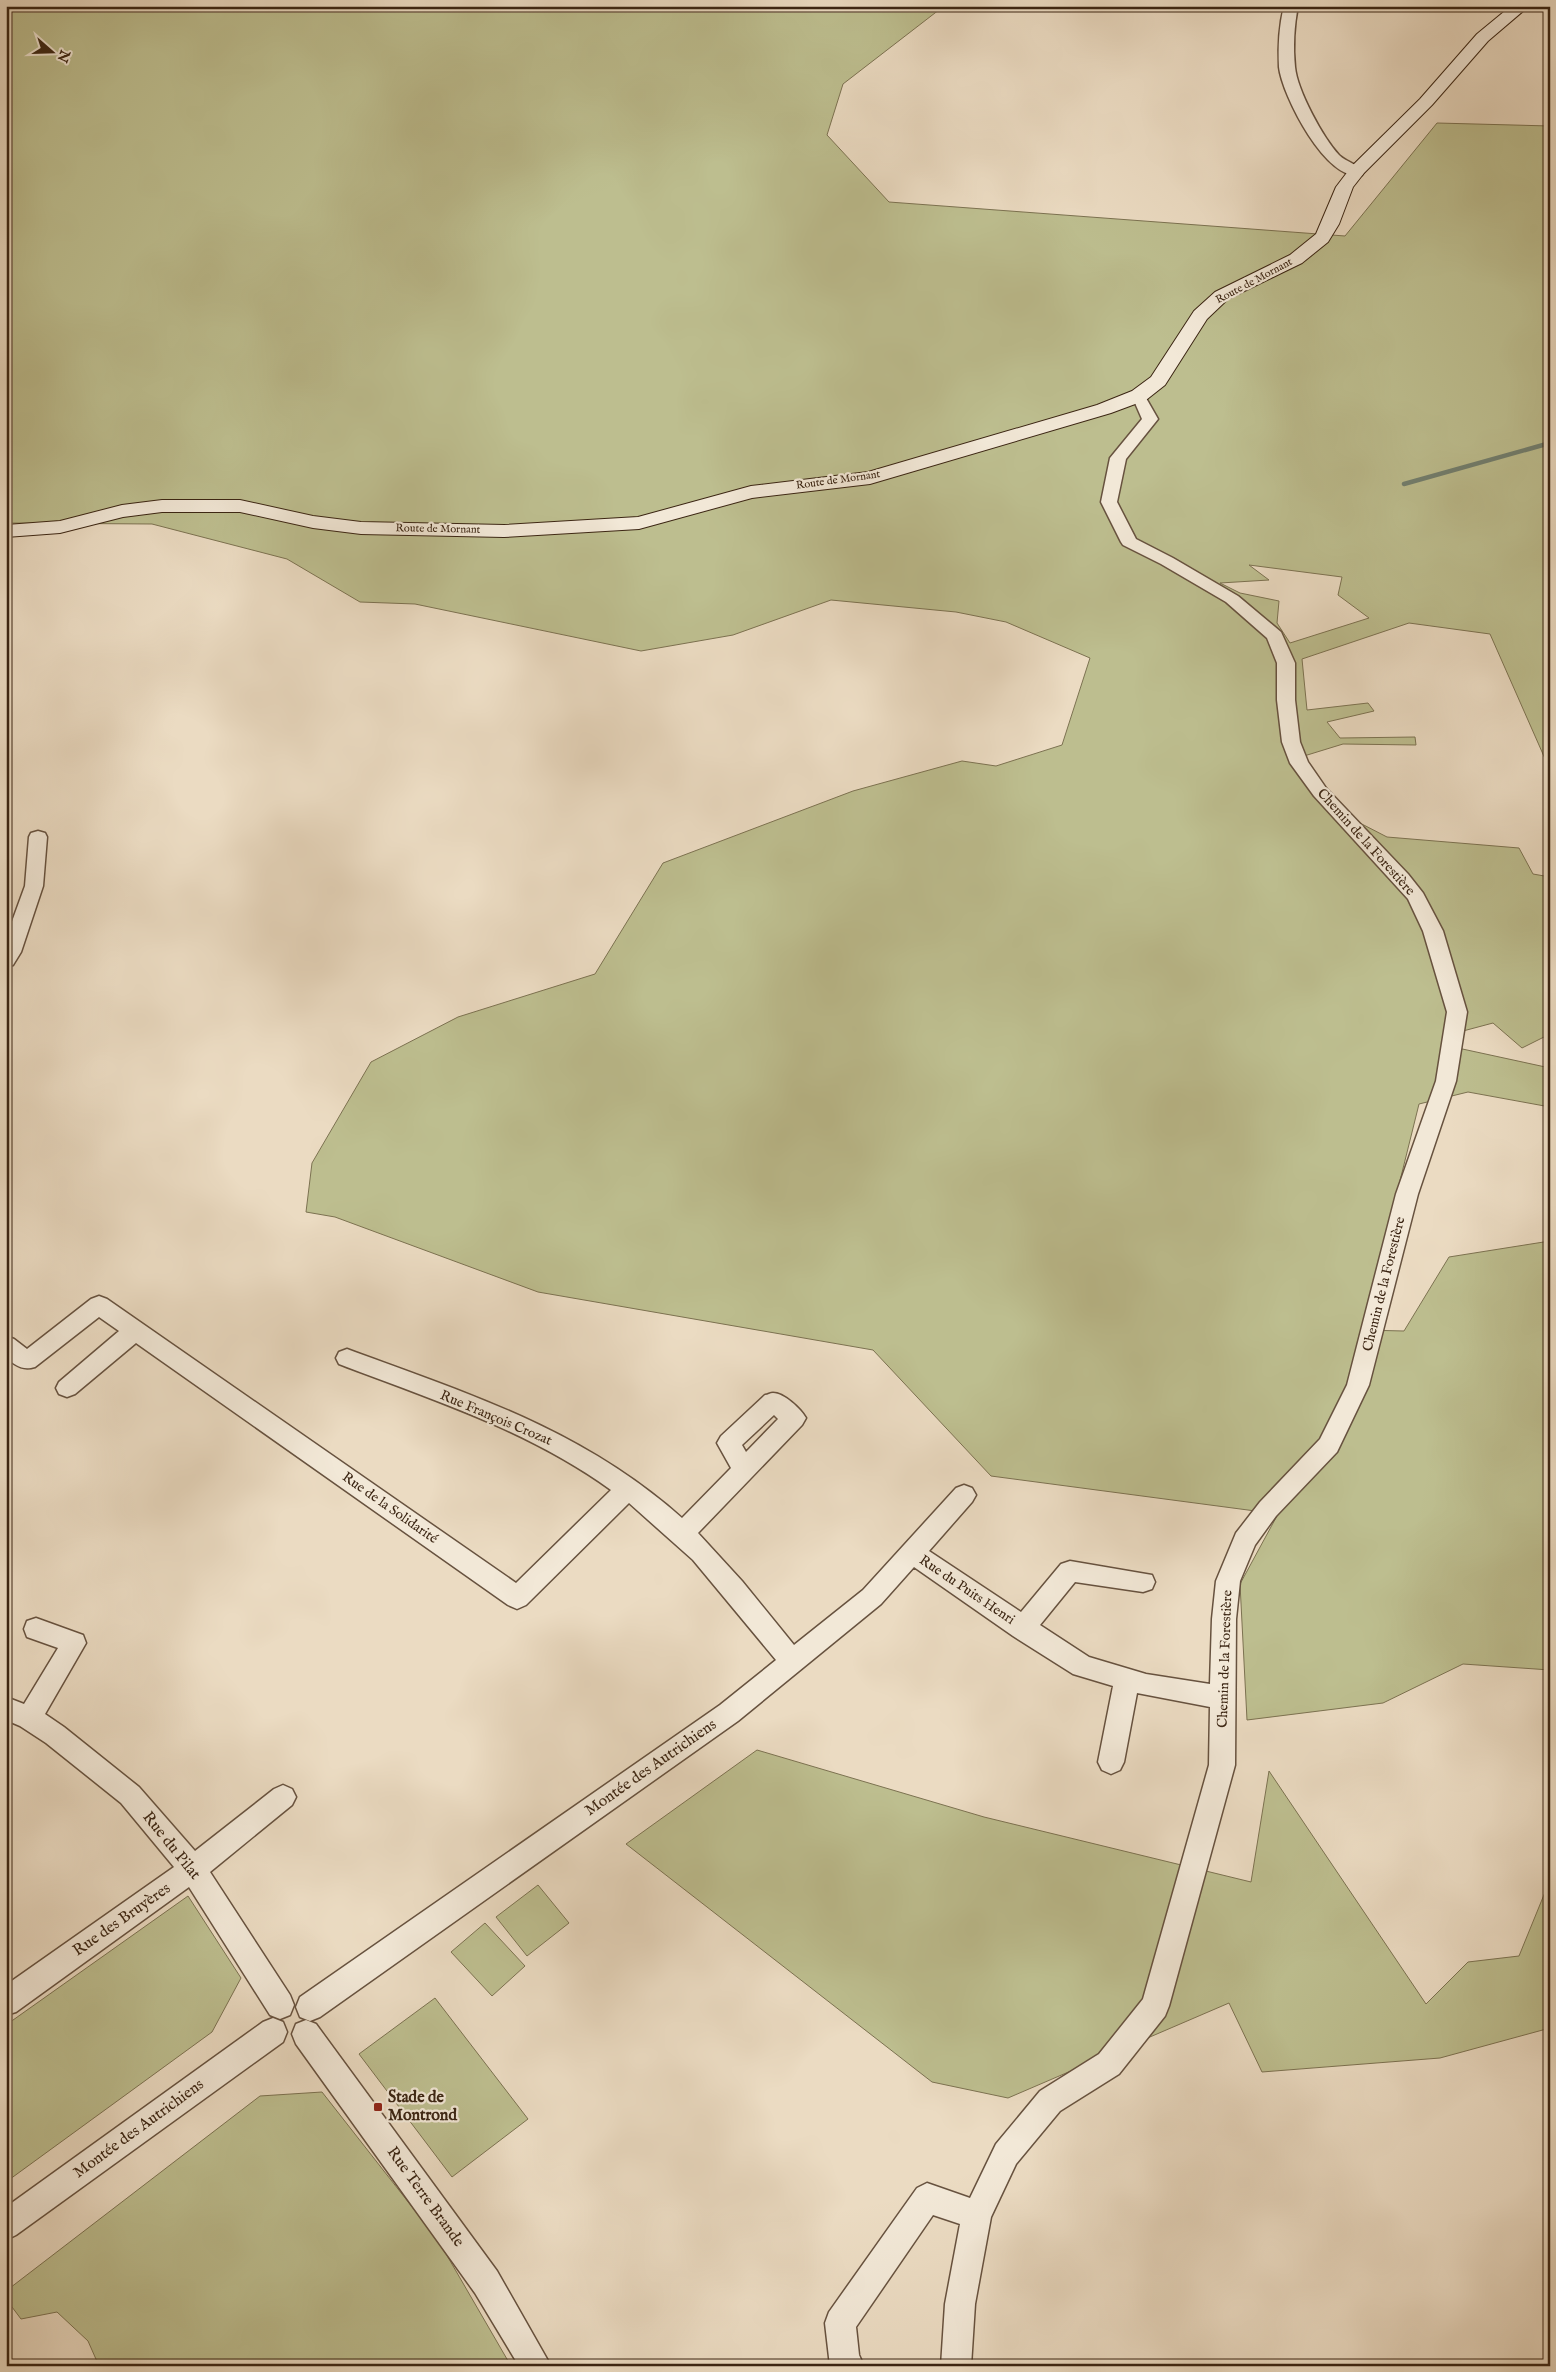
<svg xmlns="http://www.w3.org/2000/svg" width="1556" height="2372" font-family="'IM FELL English',serif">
	<rect width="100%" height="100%" fill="#ebdbc2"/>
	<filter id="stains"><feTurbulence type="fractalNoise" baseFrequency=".004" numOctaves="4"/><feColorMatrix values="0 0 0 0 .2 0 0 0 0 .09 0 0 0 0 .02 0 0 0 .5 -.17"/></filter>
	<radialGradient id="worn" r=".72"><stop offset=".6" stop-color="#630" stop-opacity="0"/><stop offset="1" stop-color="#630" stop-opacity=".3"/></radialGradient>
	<g fill="#bdbe8f" stroke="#7c7251" fill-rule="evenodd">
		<path d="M6,6h938l-101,78 -16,51 62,67 456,34 92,-113 113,3v644l-60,-136 -81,-11 -107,36 5,51 61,-7 6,8 -47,11 13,16 75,-1 1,8 -73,-1 -52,16 34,45 62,32 132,11 14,26 17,3v157l-28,14 -29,-25 -45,12 -4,10 106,23v39l-82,-15 -49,12 -56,226 41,1 45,-74 101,-16v429l-87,-6 -80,39 -136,17 -7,-136 38,-70 -287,-38 -118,-126 -335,-58 -203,-75 -29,-5 6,-49 59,-101 87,-45 137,-43 68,-111 190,-72 109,-30 34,5 66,-21 28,-87 -84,-36 -50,-10 -125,-12 -98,35 -92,16 -226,-47 -55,-2 -73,-43 -135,-35 -146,-1zM1249,565l93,12 -4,18 31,23 -79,25 -13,-20 2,-22 -39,-8 -20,-10 49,-3z"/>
		<polygon points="757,1750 984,1817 1251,1882 1269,1771 1426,2004 1468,1962 1519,1956 1550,1880 1550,2028 1440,2058 1262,2072 1229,2003 1008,2098 932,2082 626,1844"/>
		<polygon points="538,1885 569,1923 527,1956 496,1917"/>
		<polygon points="188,1896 241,1978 212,2032 6,2182 6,2025"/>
		<polygon points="485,1923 525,1966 492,1996 451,1952"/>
		<polygon points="435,1998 528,2119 452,2177 359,2054"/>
		<polygon points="322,2092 438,2240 511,2366 99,2366 88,2341 57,2312 21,2319 6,2299 6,2291 260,2096"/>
	</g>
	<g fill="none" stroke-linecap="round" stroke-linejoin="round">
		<polyline stroke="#738070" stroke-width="4.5" points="1404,484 1550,443"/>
		<defs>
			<g id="minor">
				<path d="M1136,393l10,5 12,21 -32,40 -9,43 19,37 37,19 65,38 43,36 14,31v37l5,42 8,20 18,26 82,86 15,19 20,38 24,81 -11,69 -38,113 -49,191 -32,67 -61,64 -21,29 -15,36 -4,38 -1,146 -66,241 -4,10 -46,58 -59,37 -44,53 -25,53 -16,87 -4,62h-30l4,-62 15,-80 -27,-9 -77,112 3,28 5,11h-34l-5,-43 4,-11 88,-124 10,-5 43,15 26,-54 44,-53 59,-37 44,-55 66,-234 1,-58 -73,-14 -13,69 -4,8 -9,4 -9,-4 -4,-8 15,-76 -40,-12 -60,-38 -99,-69 -33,37 -143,117 -418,296 -10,4 -10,-4 -4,-10 4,-10 420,-292 56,-45 -83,-100 -64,-57 -103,102 -9,4 -9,-4 -372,-262 -61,51 -8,3 -8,-3 -3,-6 3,-6 60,-51 -20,-14 -64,50c-13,4 -19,-2 -29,-9v-22l8,3 13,10 64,-50 8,-3 8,3 409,284 95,-93c-83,-60 -178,-90 -272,-126l-3,-6 3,-6 8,-3 8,3c120,44 229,79 327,166l49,-50 -14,-25 4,-7 44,-41c3,0 5,-2 8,-2 11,0 28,16 33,25l-4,7 -104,108 44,48 52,64 69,-55 93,-102 8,-3 8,3 4,7 -4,7 -43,49 92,61 40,-48 9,-3 82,14 3,7 -3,7 -9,3 -68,-10 -35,43 49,32 57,17 64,10 2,-65 4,-38 20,-48 24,-31 60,-63 27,-54 49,-191 40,-113 11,-69 -24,-81 -15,-32 -94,-103 -24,-33 -8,-21 -5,-42v-37l-10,-25 -41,-36 -65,-38 -38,-19 -2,-3 -20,-40 9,-44 32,-39 -7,-16 -6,-6zM774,1415l4,4 -32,33 -4,-7z"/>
				<polygon points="38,831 45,833 47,837 43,886 21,952 13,965 6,967 6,938 25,886 29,837 31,833"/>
				<polygon points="36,1618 83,1635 86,1643 45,1714 64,1727 139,1787 195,1851 274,1789 283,1785 292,1789 296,1797 292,1805 210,1872 290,1995 294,2005 290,2015 280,2019 270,2015 189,1887 16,2012 6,2015 6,1985 174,1867 121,1803 46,1743 20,1726 6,1720 6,1697 24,1704 58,1648 27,1637 24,1629 27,1621"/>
				<polygon points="273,2018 283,2022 287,2032 283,2042 16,2235 6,2240 6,2207 263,2022"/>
				<polygon points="306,2020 316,2024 497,2271 551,2366 519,2366 475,2293 296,2044 292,2034 296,2024"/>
			</g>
			<path id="tertiary" d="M1284,6h14c-4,20 -5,41 -3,61 2,23 28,71 44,88 7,7 19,9 25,17l-2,3c-35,9 -80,-80 -83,-108 -1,-20 0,-41 5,-61z"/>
			<polygon id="secondary" points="1511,6 1529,6 1488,41 1432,105 1364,173 1353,187 1339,224 1328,242 1302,263 1228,299 1207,319 1165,385 1146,400 1111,413 870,484 752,498 639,529 504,537 361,534 313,528 240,512 162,512 123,517 60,533 6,537 6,525 60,521 122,505 162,500 240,500 313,516 361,522 504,525 638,517 751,486 868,472 1097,405 1132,391 1151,377 1194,311 1215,292 1290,255 1316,234 1336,187 1352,166 1420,99 1477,34"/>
		</defs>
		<use href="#minor" stroke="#67523f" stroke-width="3"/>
		<use href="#tertiary" stroke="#67523f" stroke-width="3"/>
		<use href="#secondary" stroke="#3b2513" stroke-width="2"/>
		<use href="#minor" fill="#f2e8d7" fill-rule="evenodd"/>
		<use href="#tertiary" fill="#f2e8d7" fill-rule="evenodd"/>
		<use href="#secondary" fill="#f2e8d7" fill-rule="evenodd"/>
	</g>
	<rect fill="#8f2418" stroke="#f2e8d7" stroke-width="2" x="373" y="2102" width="10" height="10" rx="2.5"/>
	<g text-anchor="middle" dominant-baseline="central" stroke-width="4.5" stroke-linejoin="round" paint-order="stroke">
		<g font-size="11" fill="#3b2513" stroke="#f2e8d7">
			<text transform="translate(1254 281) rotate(-28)">Route de Mornant</text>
			<text transform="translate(838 480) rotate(-8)">Route de Mornant</text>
			<text transform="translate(438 529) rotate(1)">Route de Mornant</text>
		</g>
		<g font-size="14" fill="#3b2513" stroke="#f2e8d7">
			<text transform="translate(1366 842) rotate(48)">Chemin de la Forestière</text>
			<text transform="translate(1384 1284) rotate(-76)">Chemin de la Forestière</text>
			<text transform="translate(496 1418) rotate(23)">Rue François Crozat</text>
			<text transform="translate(390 1508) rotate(35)">Rue de la Solidarité</text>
			<text transform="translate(967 1590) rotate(34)">Rue du Puits Henri</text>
			<text transform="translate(1225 1659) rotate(-88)">Chemin de la Forestière</text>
		</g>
		<g font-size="16" fill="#3b2513" stroke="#f2e8d7">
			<text transform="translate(651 1768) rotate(-35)">Montée des Autrichiens</text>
			<text transform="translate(171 1846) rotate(51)">Rue du Pilat</text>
			<text transform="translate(122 1920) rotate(-35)">Rue des Bruyères</text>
			<text transform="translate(139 2129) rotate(-36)">Montée des Autrichiens</text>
			<text transform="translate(425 2197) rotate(54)">Rue Terre Brande</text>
		</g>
		<g font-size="16" font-weight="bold" fill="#3b2513" stroke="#f2e8d7" text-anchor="start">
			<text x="388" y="2098">Stade de<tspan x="388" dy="18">Montrond</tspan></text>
		</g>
	</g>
	<rect width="1556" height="2372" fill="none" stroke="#ebdbc2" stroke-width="25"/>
	<rect x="8" y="8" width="1541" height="2357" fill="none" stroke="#3b2513" stroke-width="2.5"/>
	<rect x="12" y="12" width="1531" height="2347" fill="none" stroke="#3b2513"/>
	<g transform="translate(52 52) rotate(110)" stroke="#f2e8d7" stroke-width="4" paint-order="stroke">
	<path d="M0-4L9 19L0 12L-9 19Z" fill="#3b2513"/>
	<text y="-8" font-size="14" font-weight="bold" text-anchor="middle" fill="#3b2513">N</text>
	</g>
	<rect width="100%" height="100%" filter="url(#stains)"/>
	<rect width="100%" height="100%" fill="url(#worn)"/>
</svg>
